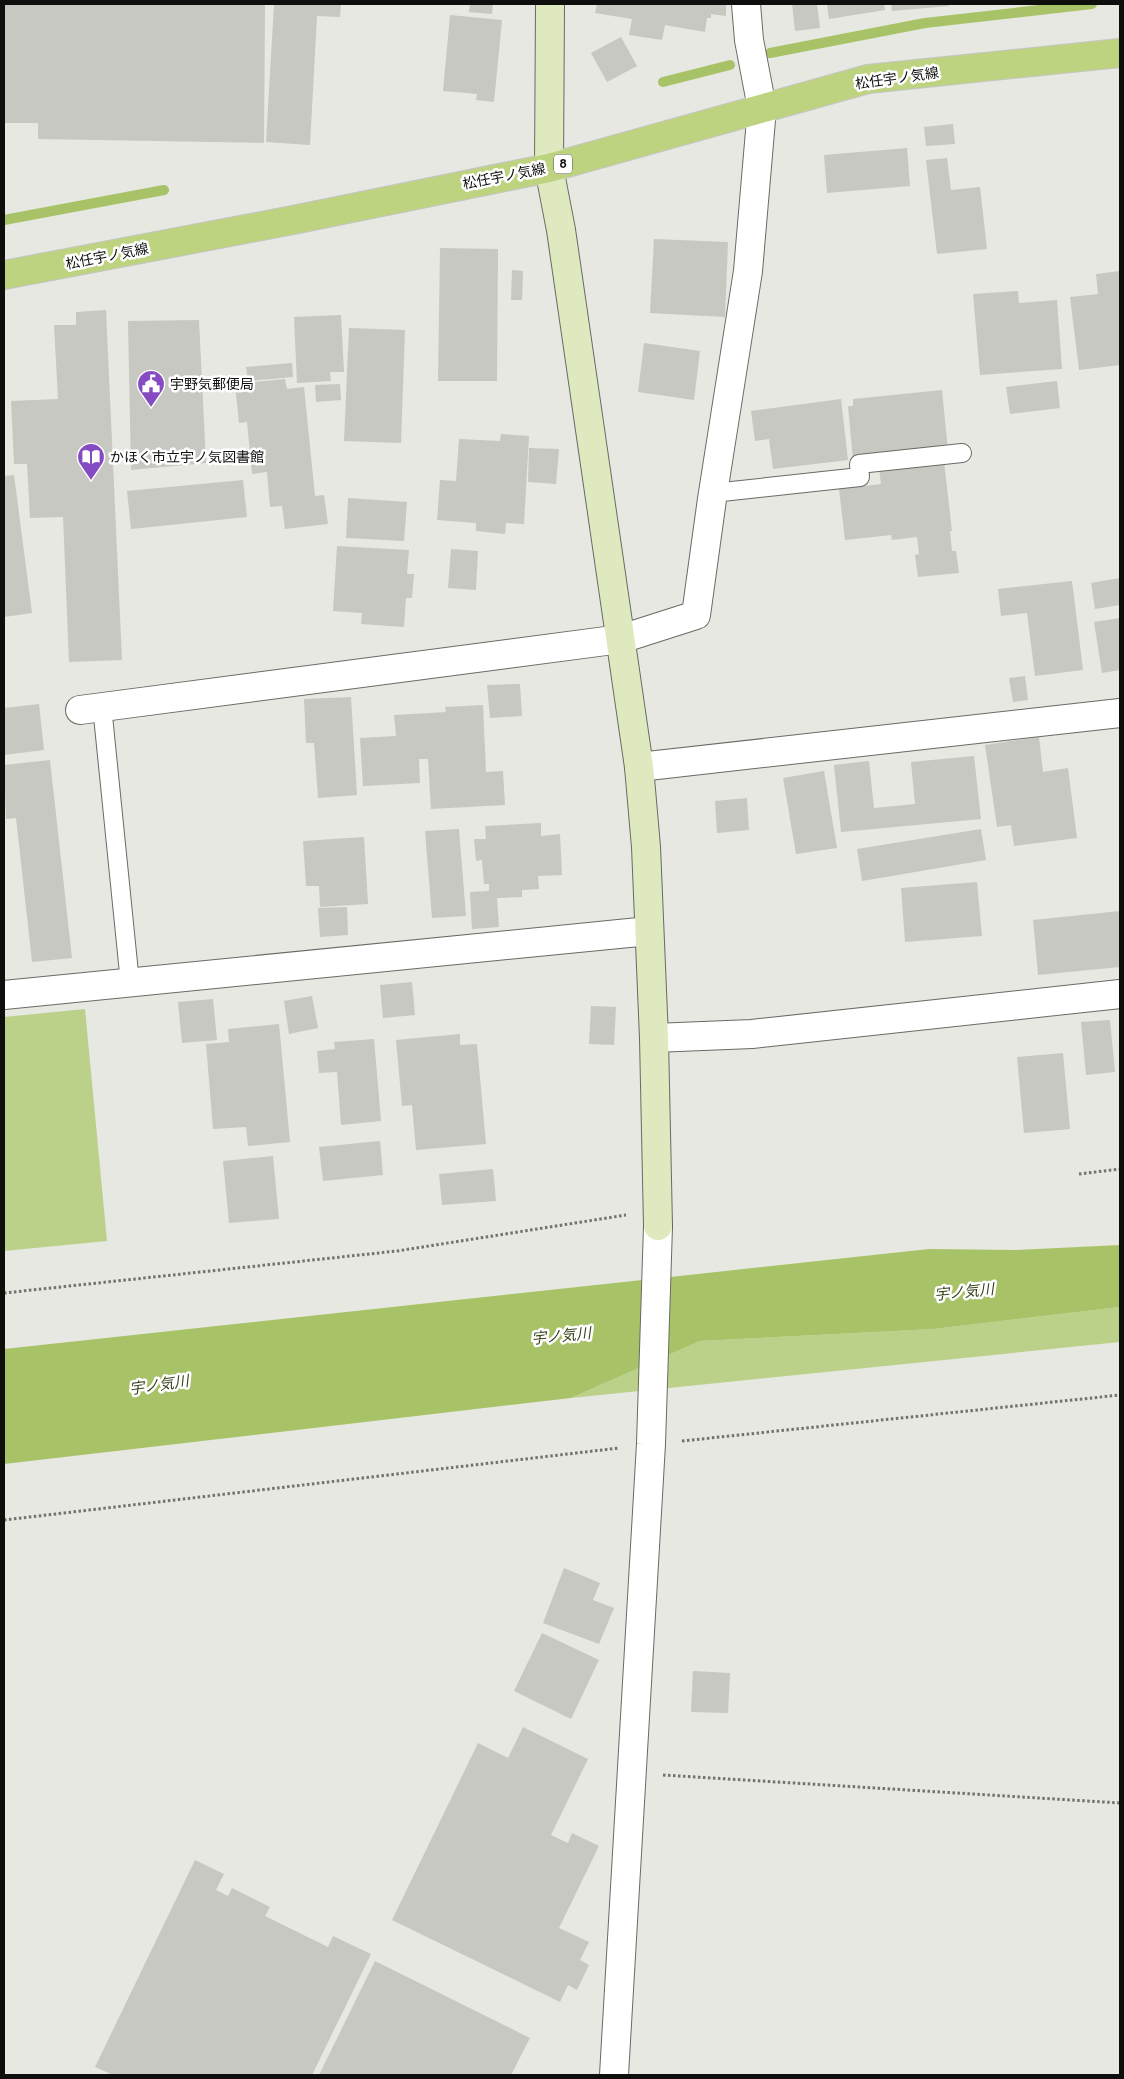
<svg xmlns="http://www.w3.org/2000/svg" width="1124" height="2079" font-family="Raleway,'Noto Sans JP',sans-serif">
	<rect width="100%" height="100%" fill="#e6e8e1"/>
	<g fill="#bbd189">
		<polygon points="85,1009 107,1241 4,1251 4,1017"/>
		<polygon points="1120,1307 1120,1342 571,1398 700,1341 934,1329"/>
	</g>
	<polygon fill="#a8c367" points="1120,1245 1120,1307 934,1329 700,1341 571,1398 4,1464 4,1349 929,1249 1016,1250"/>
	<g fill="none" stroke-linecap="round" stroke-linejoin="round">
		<g stroke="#a8c367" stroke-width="10">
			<polyline points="770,53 925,23 1092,4"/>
			<polyline points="663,82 730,65"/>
			<polyline points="4,220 164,190"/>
		</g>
	</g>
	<g fill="#c6c8c1">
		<polygon points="4,4 265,4 264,143 38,139 38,123 4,123"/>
		<polygon points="274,4 341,4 340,17 317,16 310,145 266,142"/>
		<polygon points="470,4 493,4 492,14 469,12"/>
		<polygon points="597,4 726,4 726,16 711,14 711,18 707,18 705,32 665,25 662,40 629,35 632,19 595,13"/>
		<polygon points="792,4 817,4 820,28 795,31"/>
		<polygon points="827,4 884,4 885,10 829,19"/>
		<polygon points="891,4 949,4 949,6 892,11"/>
		<polygon points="450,15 502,20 494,102 476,100 477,94 443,91"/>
		<polygon points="621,37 637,66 607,82 591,53"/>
		<polygon points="953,124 955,144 926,146 924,127"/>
		<polygon points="907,148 910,186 827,193 824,155"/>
		<polygon points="947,158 951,190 980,187 987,249 937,254 926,160"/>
		<polygon points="654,239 728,242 725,317 650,313"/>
		<polygon points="440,248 498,249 497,381 438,381"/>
		<polygon points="512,270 523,271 522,300 511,300"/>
		<polygon points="1120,271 1120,365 1079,370 1070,297 1098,294 1096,274"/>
		<polygon points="1018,291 1019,303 1057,300 1062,369 980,375 973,294"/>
		<polygon points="106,310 122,660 69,662 63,517 30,518 27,464 14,464 11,401 58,399 54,325 76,325 76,312"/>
		<polygon points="341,315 344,372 330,372 331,381 297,383 294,317"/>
		<polygon points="199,320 206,463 131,470 128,321"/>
		<polygon points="349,328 405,330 401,443 344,441"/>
		<polygon points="644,343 700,351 694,400 638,392"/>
		<polygon points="292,363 293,377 248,381 246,367"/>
		<polygon points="285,379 287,389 304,387 315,496 324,495 328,524 285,529 282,506 270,507 267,472 252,474 247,422 239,423 235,384"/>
		<polygon points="1057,381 1060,408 1010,414 1006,387"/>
		<polygon points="340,384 341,400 316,402 315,385"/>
		<polygon points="942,390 948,451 853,460 848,406 853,406 853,399"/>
		<polygon points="841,399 848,460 773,469 769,439 755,441 751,411"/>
		<polygon points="501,434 529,436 524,524 506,523 505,534 476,531 476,523 437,520 440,480 456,481 459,439 500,441"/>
		<polygon points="529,448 559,449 556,484 528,482"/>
		<polygon points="944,462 952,531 950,531 952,551 956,551 959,573 918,577 915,555 919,554 917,537 892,540 891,535 845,540 839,489 881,484 879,469"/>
		<polygon points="14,475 32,613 4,617 4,476"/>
		<polygon points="243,480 247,517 131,529 127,491"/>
		<polygon points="348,498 407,502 404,541 346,538"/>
		<polygon points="337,546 409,550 407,574 414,574 412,598 406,598 404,627 361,624 362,613 333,611"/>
		<polygon points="451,549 478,551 476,590 448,588"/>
		<polygon points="1120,578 1120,605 1095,609 1091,583"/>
		<polygon points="1072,581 1083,670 1035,676 1027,613 1001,616 998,589"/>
		<polygon points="1120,618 1120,670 1102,673 1094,622"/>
		<polygon points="1025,676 1028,700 1013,702 1009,678"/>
		<polygon points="520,684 522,716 490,718 487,685"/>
		<polygon points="351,697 357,795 318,798 314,743 306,743 304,699"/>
		<polygon points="39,704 44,750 4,755 4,708"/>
		<polygon points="483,705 486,772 503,771 505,805 431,809 428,759 419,759 420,783 363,786 360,738 396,736 394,715 446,712 445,707"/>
		<polygon points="1039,737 1043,772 1068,768 1077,838 1014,846 1011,825 997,827 985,745"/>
		<polygon points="974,756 981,819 841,832 834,765 869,761 874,808 915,804 911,762"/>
		<polygon points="50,760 72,958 32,962 16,818 6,819 4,765"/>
		<polygon points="824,771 837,848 796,854 783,778"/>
		<polygon points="747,798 749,830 717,833 715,801"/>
		<polygon points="541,823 541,836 560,834 562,875 538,876 539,889 522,890 522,897 497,898 499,927 472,929 470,892 489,891 489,884 484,884 482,860 476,861 474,839 486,839 485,826"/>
		<polygon points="459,829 466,916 432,918 425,831"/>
		<polygon points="981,829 986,860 862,881 857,849"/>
		<polygon points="364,837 368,904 320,907 319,886 306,886 303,841"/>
		<polygon points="977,882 982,936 905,942 901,888"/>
		<polygon points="347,907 348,935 320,937 318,908"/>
		<polygon points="1120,911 1120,967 1038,975 1033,920"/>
		<polygon points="412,982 415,1015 383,1018 380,985"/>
		<polygon points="312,996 318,1028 289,1034 284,1001"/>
		<polygon points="213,999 217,1040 182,1043 178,1002"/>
		<polygon points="591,1006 616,1007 614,1045 589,1044"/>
		<polygon points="1110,1020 1115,1072 1086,1075 1081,1022"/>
		<polygon points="279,1024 290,1142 248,1146 246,1127 213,1129 206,1044 229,1042 228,1029"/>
		<polygon points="460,1034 460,1045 477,1044 486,1144 416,1150 412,1105 402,1106 396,1040"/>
		<polygon points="374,1039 381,1121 341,1125 337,1072 319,1073 317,1051 335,1049 334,1042"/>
		<polygon points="1063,1053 1070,1129 1024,1133 1017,1057"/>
		<polygon points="380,1141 383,1175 323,1181 319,1147"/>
		<polygon points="273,1156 279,1219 229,1223 223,1161"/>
		<polygon points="493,1169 496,1201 442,1205 439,1174"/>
		<polygon points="564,1568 600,1583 593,1600 614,1608 599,1644 543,1623"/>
		<polygon points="542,1633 599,1660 571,1719 514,1691"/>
		<polygon points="693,1671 730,1673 728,1713 691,1712"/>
		<polygon points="523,1727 588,1759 551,1835 568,1843 572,1833 599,1846 559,1928 589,1942 580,1960 589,1965 577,1990 568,1985 560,2002 392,1920 478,1743 508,1758"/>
		<polygon points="195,1860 224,1874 216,1890 228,1896 232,1888 270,1907 265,1916 328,1947 333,1936 371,1954 312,2075 113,2075 95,2067"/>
		<polygon points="375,1961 530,2038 511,2075 319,2075"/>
	</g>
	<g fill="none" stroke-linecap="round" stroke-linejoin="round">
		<defs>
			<g id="lane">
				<polyline points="713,493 860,477 859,464 962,453"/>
				<polyline points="102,706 130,983"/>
			</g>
			<g id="street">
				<polyline points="80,710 621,639 696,615 712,499 748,271 762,108 749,40 746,4"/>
				<polyline points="639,767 1120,713"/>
				<polyline points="4,995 649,931"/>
				<polyline points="654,1038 752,1034 1120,994"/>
				<polyline points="614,2075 651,1444 658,1226"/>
			</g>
			<polyline id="secondary" points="550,4 549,168 561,230 639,767 646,847 654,1038 658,1226"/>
			<polyline id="primary" points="4,275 293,220 549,168 868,79 1120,53"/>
		</defs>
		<use href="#lane" stroke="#686b64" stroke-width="20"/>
		<use href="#street" stroke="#686b64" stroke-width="30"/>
		<use href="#secondary" stroke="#686b64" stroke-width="30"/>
		<use href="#primary" stroke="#c5c5c5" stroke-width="30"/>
		<g stroke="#72736e" stroke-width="3" stroke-dasharray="2.5 2.5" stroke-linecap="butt">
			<polyline points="1079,1174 1120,1169"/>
			<polyline points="4,1293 397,1251 626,1215"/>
			<polyline points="682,1441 1120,1395"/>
			<polyline points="4,1520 619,1448"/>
			<polyline points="663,1775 1120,1803"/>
		</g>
		<use href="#lane" stroke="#fff" stroke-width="18"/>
		<use href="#street" stroke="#fff" stroke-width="28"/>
		<use href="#secondary" stroke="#dfe9bf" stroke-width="28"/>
		<use href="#primary" stroke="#bed37f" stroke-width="28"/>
	</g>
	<defs>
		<symbol id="civic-pin" viewBox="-11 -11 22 30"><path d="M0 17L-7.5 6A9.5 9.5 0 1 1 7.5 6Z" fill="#844bc2" stroke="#fff"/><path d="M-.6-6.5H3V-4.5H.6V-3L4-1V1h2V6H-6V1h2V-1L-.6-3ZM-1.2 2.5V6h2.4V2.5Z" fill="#fff"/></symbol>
		<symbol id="library-pin" viewBox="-11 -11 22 30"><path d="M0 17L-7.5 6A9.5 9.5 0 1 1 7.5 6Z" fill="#844bc2" stroke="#fff"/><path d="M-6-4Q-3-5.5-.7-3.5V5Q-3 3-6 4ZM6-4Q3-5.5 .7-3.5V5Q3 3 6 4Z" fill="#fff"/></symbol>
	</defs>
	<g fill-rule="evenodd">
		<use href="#civic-pin" x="135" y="368" width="32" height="43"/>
		<use href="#library-pin" x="75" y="441" width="32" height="43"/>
	</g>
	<g text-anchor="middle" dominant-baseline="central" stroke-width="5" stroke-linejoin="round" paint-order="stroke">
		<rect fill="#fff" stroke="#565755" stroke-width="1" x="554" y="154.5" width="18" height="19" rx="4"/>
		<g font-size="12" font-weight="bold" fill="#0e0f0c">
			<text x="563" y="164">8</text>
		</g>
		<g font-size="14" fill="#0e0f0c" stroke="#fff">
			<text transform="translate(897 78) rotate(-8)">松任宇ノ気線</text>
			<text transform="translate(504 176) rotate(-11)">松任宇ノ気線</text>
			<text transform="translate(107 256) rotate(-11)">松任宇ノ気線</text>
		</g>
		<g font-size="14" fill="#0e0f0c" stroke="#fff" text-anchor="start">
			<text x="170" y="384">宇野気郵便局</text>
			<text x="110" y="457">かほく市立宇ノ気図書館</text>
		</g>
		<g font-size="15" font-style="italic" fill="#37421b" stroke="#fff">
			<text transform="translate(964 1292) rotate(-6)">宇ノ気川</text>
			<text transform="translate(561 1336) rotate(-6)">宇ノ気川</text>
			<text transform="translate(159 1385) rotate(-8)">宇ノ気川</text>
		</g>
	</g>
	<rect width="1124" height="2079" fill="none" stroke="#0e0f0c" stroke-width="10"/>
</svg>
